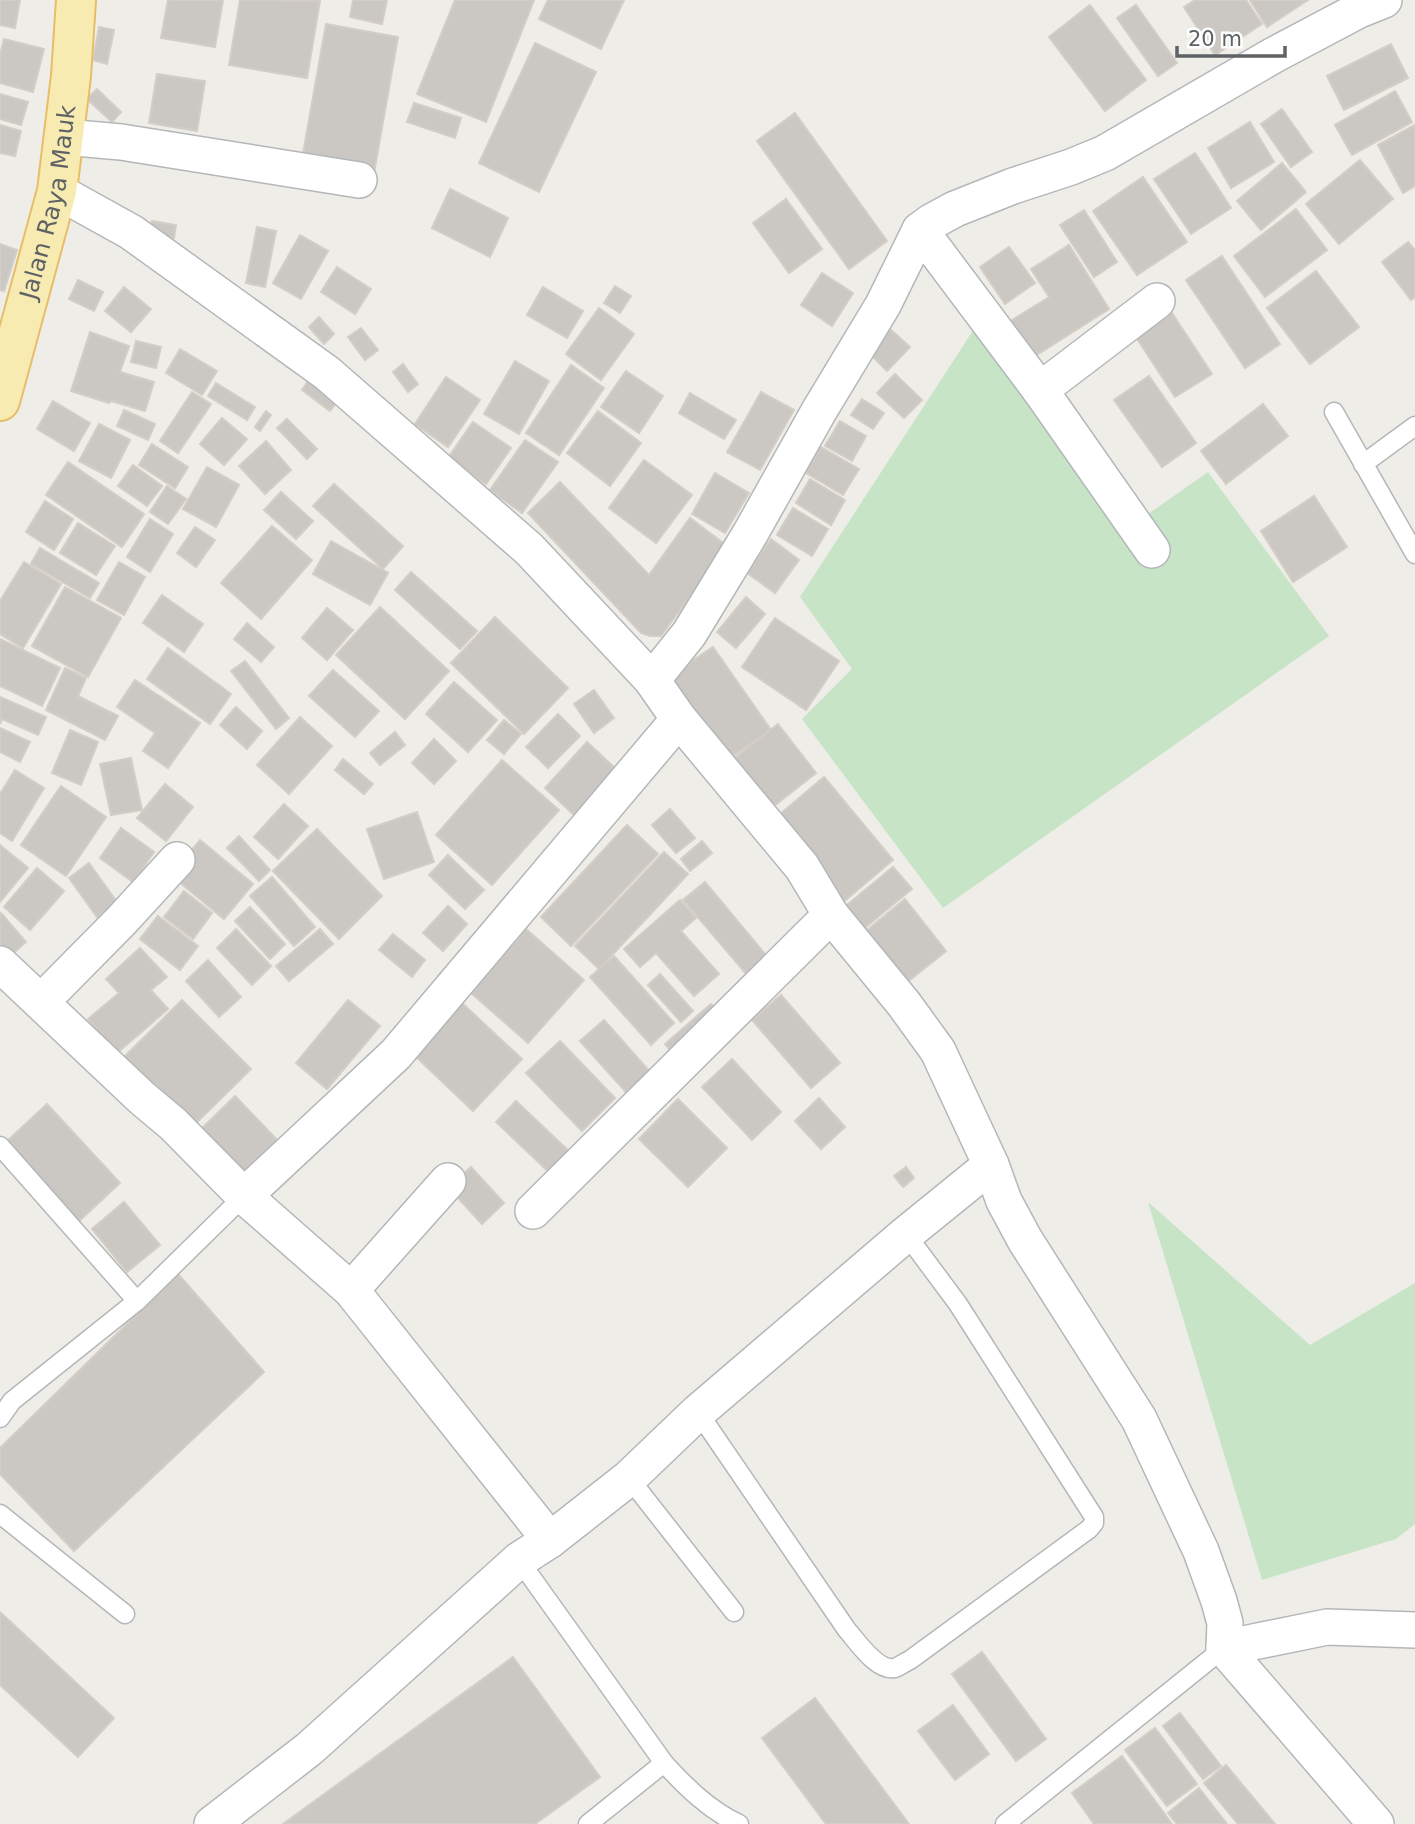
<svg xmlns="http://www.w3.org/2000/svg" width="1415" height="1824" font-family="'DejaVu Sans',sans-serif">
	<rect width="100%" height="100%" fill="#efede7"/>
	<g fill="#c7e4c6">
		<polygon points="985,312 1131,526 1208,472 1329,636 943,908 802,719 852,669 800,597"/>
		<polygon points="1148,1202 1310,1345 1415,1283 1415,1524 1396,1539 1262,1580"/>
	</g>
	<g fill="#cbc8c3" stroke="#d3cec5" stroke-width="2">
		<polygon points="0,0 20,0 15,28 0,25"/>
		<polygon points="168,0 223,0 215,47 161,38"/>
		<polygon points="240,0 320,1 307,78 229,65"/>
		<polygon points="353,0 387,0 382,24 350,17"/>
		<polygon points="455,0 534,0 486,122 417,94"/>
		<polygon points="548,0 624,0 601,49 539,19"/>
		<polygon points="1195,0 1246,0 1262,24 1215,55 1184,7"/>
		<polygon points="1250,0 1308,0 1267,27"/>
		<polygon points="1090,5 1146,80 1105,111 1049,37"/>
		<polygon points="1136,5 1177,63 1158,76 1117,18"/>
		<polygon points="326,24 398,37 374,173 302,159"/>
		<polygon points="99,27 114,30 107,64 93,60"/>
		<polygon points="4,39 44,49 33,92 0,83 0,55"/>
		<polygon points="535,43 596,72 539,192 479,163"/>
		<polygon points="1391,44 1408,78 1344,110 1327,76"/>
		<polygon points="157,74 205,81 197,131 149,123"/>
		<polygon points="97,89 121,112 112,122 87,99"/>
		<polygon points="1395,91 1412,122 1352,155 1335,125"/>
		<polygon points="0,94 28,102 21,125 0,119"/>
		<polygon points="414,103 461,118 455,138 407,122"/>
		<polygon points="1282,109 1312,152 1291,167 1261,124"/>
		<polygon points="795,113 887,241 849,269 757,141"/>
		<polygon points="1250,122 1274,162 1231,188 1208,148"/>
		<polygon points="0,125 21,131 15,156 0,153"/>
		<polygon points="1415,125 1415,186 1403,193 1378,145"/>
		<polygon points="1195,153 1231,208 1191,234 1154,179"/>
		<polygon points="1360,160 1393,199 1339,244 1306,204"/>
		<polygon points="1282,163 1306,192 1261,230 1237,201"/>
		<polygon points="1143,177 1187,242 1137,275 1093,211"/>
		<polygon points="450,189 508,218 490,257 432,228"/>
		<polygon points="786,199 822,249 789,273 753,223"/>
		<polygon points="1296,209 1327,250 1265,297 1234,256"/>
		<polygon points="1084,210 1117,262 1094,277 1060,225"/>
		<polygon points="152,221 176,225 174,238 149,233"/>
		<polygon points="257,227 276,231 265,287 246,283"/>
		<polygon points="300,235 328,251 301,299 273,283"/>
		<polygon points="1408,242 1415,250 1415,297 1411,300 1382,262"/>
		<polygon points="0,244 17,250 4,291 0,290"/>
		<polygon points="1069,245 1109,309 1024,363 1001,327 1049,297 1031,269"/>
		<polygon points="1009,247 1035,283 1005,304 980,267"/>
		<polygon points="1222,256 1280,344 1245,368 1186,280"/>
		<polygon points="337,267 371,289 355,314 321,292"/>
		<polygon points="1316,271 1359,327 1310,364 1267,308"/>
		<polygon points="822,273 853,293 832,326 801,305"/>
		<polygon points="78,280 103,292 94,311 69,299"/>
		<polygon points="615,286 631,296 620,313 604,303"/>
		<polygon points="124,287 151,309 131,332 105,311"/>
		<polygon points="543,287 583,311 567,338 527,315"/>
		<polygon points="599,308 634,334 601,380 566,354"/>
		<polygon points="1172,313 1212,374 1175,397 1136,337"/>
		<polygon points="319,317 334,334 324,344 309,327"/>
		<polygon points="361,328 378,350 365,360 348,337"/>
		<polygon points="890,329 910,347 887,371 868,352"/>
		<polygon points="90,332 129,346 120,372 154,382 145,411 111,401 109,403 71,391"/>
		<polygon points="136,341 161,347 156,368 131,362"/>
		<polygon points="180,349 217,371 202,395 166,373"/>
		<polygon points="515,361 549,381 519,434 484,414"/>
		<polygon points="403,364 418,384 408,392 393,372"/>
		<polygon points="571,365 604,388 559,455 526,433"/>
		<polygon points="626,371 663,396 639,433 601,407"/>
		<polygon points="895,374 922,400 904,418 877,393"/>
		<polygon points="1149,376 1196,443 1162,467 1114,400"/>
		<polygon points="446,377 480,400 448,447 415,424"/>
		<polygon points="310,378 339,399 330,411 302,390"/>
		<polygon points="216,383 255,407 247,420 208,396"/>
		<polygon points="192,392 211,404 178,453 160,441"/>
		<polygon points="761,392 794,410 760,470 727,452"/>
		<polygon points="690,393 736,420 724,439 679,413"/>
		<polygon points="862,399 884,413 873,429 851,415"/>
		<polygon points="53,401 90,423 74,451 37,429"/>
		<polygon points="1263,404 1288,436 1226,484 1201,451"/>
		<polygon points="124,410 155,424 148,440 117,426"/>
		<polygon points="266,411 271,415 260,431 255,427"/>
		<polygon points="598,411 641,443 610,486 567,453"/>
		<polygon points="222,418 247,439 224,465 200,444"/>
		<polygon points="287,419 317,449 307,459 277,428"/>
		<polygon points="840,421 866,436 852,461 825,446"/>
		<polygon points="473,422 511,448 486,484 448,458"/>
		<polygon points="99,424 130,440 111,478 79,461"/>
		<polygon points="525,440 558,462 522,513 490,490"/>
		<polygon points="266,441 291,470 265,494 239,466"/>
		<polygon points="152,444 188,467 175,488 139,465"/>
		<polygon points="821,447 859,469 843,495 806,473"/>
		<polygon points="644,460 692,495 656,543 609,508"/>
		<polygon points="68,462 144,514 122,547 46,495"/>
		<polygon points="133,465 162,486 147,506 118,486"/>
		<polygon points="207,467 239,485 216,527 183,509"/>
		<polygon points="715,473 749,493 725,533 692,514"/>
		<polygon points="810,479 845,500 831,525 796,503"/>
		<polygon points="560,482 649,575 690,518 727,546 661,636 650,636 641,633 528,513"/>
		<polygon points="334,484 403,546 383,569 313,506"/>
		<polygon points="167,486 186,499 168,524 150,512"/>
		<polygon points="281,492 313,521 296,539 264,510"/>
		<polygon points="1314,496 1347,547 1293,582 1261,531"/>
		<polygon points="45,501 73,519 54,550 26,532"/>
		<polygon points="793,508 828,529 812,556 777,535"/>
		<polygon points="150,519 173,534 150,572 127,557"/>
		<polygon points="78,523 115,546 96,575 60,553"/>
		<polygon points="272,526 312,560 261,619 221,583"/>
		<polygon points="195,527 215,540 196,567 177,553"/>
		<polygon points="771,539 799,560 775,593 747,573"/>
		<polygon points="331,541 388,573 370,605 313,574"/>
		<polygon points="40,548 99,583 90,598 31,564"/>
		<polygon points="24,562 61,584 23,648 0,634 0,601"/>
		<polygon points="119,562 145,577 124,615 97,600"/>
		<polygon points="411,572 477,631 460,649 395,590"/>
		<polygon points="65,587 121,618 88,677 32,646"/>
		<polygon points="162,595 203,624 184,652 143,623"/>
		<polygon points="746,597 765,614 736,648 717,632"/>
		<polygon points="380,607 449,671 405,719 336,655"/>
		<polygon points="327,608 353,630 327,660 302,638"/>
		<polygon points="495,617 568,688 524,734 451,663"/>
		<polygon points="775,618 839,661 806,710 742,667"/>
		<polygon points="247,623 274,647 261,662 234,639"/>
		<polygon points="0,639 60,668 42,706 0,686"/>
		<polygon points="713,647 771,730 727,760 669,677"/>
		<polygon points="168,648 231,694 210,724 147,679"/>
		<polygon points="245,661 289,718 276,729 231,671"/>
		<polygon points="65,668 86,678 78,696 118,716 105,740 46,710"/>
		<polygon points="333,670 379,711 355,737 309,696"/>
		<polygon points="135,680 200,723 168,768 143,751 155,733 117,707"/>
		<polygon points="454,682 497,720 468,752 426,714"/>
		<polygon points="594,690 614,718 594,733 574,704"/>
		<polygon points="0,697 46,717 38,735 2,719 0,724"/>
		<polygon points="236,707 262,731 247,749 220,725"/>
		<polygon points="558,714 580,736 548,768 526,747"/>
		<polygon points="300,717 332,746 289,794 257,765"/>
		<polygon points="504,720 521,734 504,754 487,740"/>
		<polygon points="778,724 816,773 765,813 727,764"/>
		<polygon points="0,728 30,742 20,762 0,752"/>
		<polygon points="70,730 98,742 81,785 52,773"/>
		<polygon points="395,732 405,745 380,765 370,753"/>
		<polygon points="434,739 456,761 434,784 412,763"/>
		<polygon points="587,742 617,770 574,815 545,788"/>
		<polygon points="131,758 142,810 111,815 100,764"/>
		<polygon points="343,759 373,784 364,794 335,770"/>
		<polygon points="502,760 559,810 492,885 436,835"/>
		<polygon points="15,770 44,788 12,841 0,833 0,794"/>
		<polygon points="824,777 893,860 842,903 773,820"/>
		<polygon points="165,784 193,807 166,841 137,818"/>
		<polygon points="61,786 106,817 66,876 21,845"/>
		<polygon points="284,804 308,826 278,859 254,837"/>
		<polygon points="670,809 695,838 676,853 652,825"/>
		<polygon points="417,812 434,862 384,879 367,829"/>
		<polygon points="627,825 658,854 571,946 541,917"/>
		<polygon points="121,828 154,852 133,882 100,858"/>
		<polygon points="317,829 382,896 339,939 273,871"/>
		<polygon points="239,836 270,870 259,881 227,848"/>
		<polygon points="200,840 253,884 224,919 171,875"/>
		<polygon points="702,841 712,853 690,871 681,859"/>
		<polygon points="0,845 28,868 0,902"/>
		<polygon points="664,852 688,874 599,969 575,946"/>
		<polygon points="448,855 484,890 465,909 429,875"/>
		<polygon points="89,863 117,902 97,917 69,878"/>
		<polygon points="893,867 912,889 861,931 842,909"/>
		<polygon points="37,868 64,891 30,930 4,907"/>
		<polygon points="272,877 315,927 294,946 250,896"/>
		<polygon points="705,882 775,966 754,983 683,900"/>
		<polygon points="184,891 212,913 193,939 164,917"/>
		<polygon points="905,899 946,951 901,987 860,936"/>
		<polygon points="680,900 696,918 681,931 719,974 694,996 656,953 640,967 624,949"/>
		<polygon points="448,906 467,924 443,951 423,933"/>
		<polygon points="250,907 285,944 270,959 235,921"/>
		<polygon points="1,913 26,942 9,957 0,947 0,915"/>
		<polygon points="158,916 198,946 180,970 140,939"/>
		<polygon points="236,929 271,966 252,985 217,948"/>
		<polygon points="320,929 333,944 289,981 276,966"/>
		<polygon points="526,929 584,980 528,1043 471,993"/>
		<polygon points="393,934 425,960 412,977 379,950"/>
		<polygon points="140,948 167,977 151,990 168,1009 117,1053 88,1019 119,993 106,979"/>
		<polygon points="614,956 674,1023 651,1045 590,977"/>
		<polygon points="208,960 241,997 219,1017 186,981"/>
		<polygon points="660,974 693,1011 681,1022 648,985"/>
		<polygon points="781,995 840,1063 811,1088 752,1020"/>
		<polygon points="182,1000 251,1069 189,1130 120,1061"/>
		<polygon points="348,1000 380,1026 327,1089 296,1063"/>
		<polygon points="462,1003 522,1059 473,1111 414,1055"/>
		<polygon points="711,1004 724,1019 678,1059 665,1044"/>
		<polygon points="604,1020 650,1072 626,1092 580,1041"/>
		<polygon points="560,1041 615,1098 582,1131 526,1073"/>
		<polygon points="732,1059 781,1112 752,1140 702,1087"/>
		<polygon points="235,1096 283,1146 244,1184 196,1134"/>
		<polygon points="819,1098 845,1127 821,1149 795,1121"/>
		<polygon points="678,1099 727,1148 688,1187 639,1139"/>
		<polygon points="516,1101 571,1153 551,1174 496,1122"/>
		<polygon points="47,1104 120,1183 78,1222 5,1143"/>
		<polygon points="471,1167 504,1203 482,1224 448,1187"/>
		<polygon points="906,1167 914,1178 903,1187 894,1176"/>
		<polygon points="124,1202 160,1245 127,1272 92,1229"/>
		<polygon points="178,1274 264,1372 74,1551 0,1474 0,1448"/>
		<polygon points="0,1612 114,1718 78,1757 0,1685"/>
		<polygon points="982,1652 1046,1739 1016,1761 952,1674"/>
		<polygon points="513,1657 600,1777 535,1824 283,1824"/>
		<polygon points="815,1698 909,1824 826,1824 762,1738"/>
		<polygon points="953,1705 989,1754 955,1780 918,1731"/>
		<polygon points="1180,1713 1221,1766 1203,1779 1163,1726"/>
		<polygon points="1155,1728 1197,1784 1167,1806 1125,1750"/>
		<polygon points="1122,1756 1172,1824 1094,1824 1072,1793"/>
		<polygon points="1226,1765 1275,1824 1238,1824 1204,1783"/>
		<polygon points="1199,1788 1227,1824 1177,1824 1168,1813"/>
	</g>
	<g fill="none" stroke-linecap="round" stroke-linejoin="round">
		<defs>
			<g id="service">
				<polyline points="1334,412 1415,554"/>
				<polyline points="1363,464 1415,426"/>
				<polyline points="0,1146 137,1301"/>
				<path d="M698,1412l149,218c10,11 30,42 48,38 5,-2 10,-6 15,-8l179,-131 5,-6v-6l-136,-213 -52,-70"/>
				<polyline points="0,1418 12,1401 137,1301 244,1196"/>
				<polyline points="629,1478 734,1612"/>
				<polyline points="0,1514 125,1614"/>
				<path d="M519,1560l145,203c22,24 45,47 75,61"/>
				<polyline points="588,1824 664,1763"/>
				<polyline points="1005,1824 1224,1648"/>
			</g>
			<g id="minor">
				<polyline points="64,137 121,142 359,180"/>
				<polyline points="57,191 131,232 327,373 529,549 651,679 679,719 802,867 831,915 904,1004 938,1051 991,1165 1004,1201 1025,1240 1139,1419 1201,1551 1219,1601 1225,1623 1224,1648 1376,1824"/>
				<polyline points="920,230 1040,390 1152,550"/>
				<polyline points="1040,390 1157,301"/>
				<polyline points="651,679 656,675 689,634 750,534 819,411 883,305 920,230 931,222 955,209 1013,186 1071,167 1105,153 1274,55 1359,10 1384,0"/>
				<polyline points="0,964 142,1098 173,1124 244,1196 351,1290 550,1540"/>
				<polyline points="41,1002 122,920 177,860"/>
				<polyline points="244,1196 396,1054 679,719"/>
				<polyline points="533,1211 831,915"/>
				<polyline points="351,1290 448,1181"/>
				<polyline points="1224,1648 1327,1627 1415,1630"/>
				<polyline points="212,1824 309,1749 519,1560 550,1540 629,1478 698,1412 906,1234 991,1165"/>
			</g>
			<g id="primary">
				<path id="s1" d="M0,401l57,-210 14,-115 5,-76"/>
			</g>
		</defs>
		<use href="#service" stroke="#b4b7ba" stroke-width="21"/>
		<use href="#minor" stroke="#b4b7ba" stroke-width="38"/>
		<use href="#primary" stroke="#e6be69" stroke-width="42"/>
		<use href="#service" stroke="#fff" stroke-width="18"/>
		<use href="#minor" stroke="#fff" stroke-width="35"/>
		<use href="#primary" stroke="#f8ebb2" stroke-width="38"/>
	</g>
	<g text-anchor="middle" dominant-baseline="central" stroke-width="7" stroke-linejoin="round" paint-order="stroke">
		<g font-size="24" fill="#5e6265" stroke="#fff">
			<text stroke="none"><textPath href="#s1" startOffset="205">Jalan Raya Mauk</textPath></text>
		</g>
	</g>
	<path d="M1177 46v10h108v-10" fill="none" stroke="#5e6265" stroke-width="3.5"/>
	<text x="1188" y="46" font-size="21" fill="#5e6265" stroke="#ffffff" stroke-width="5" paint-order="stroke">20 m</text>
</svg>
